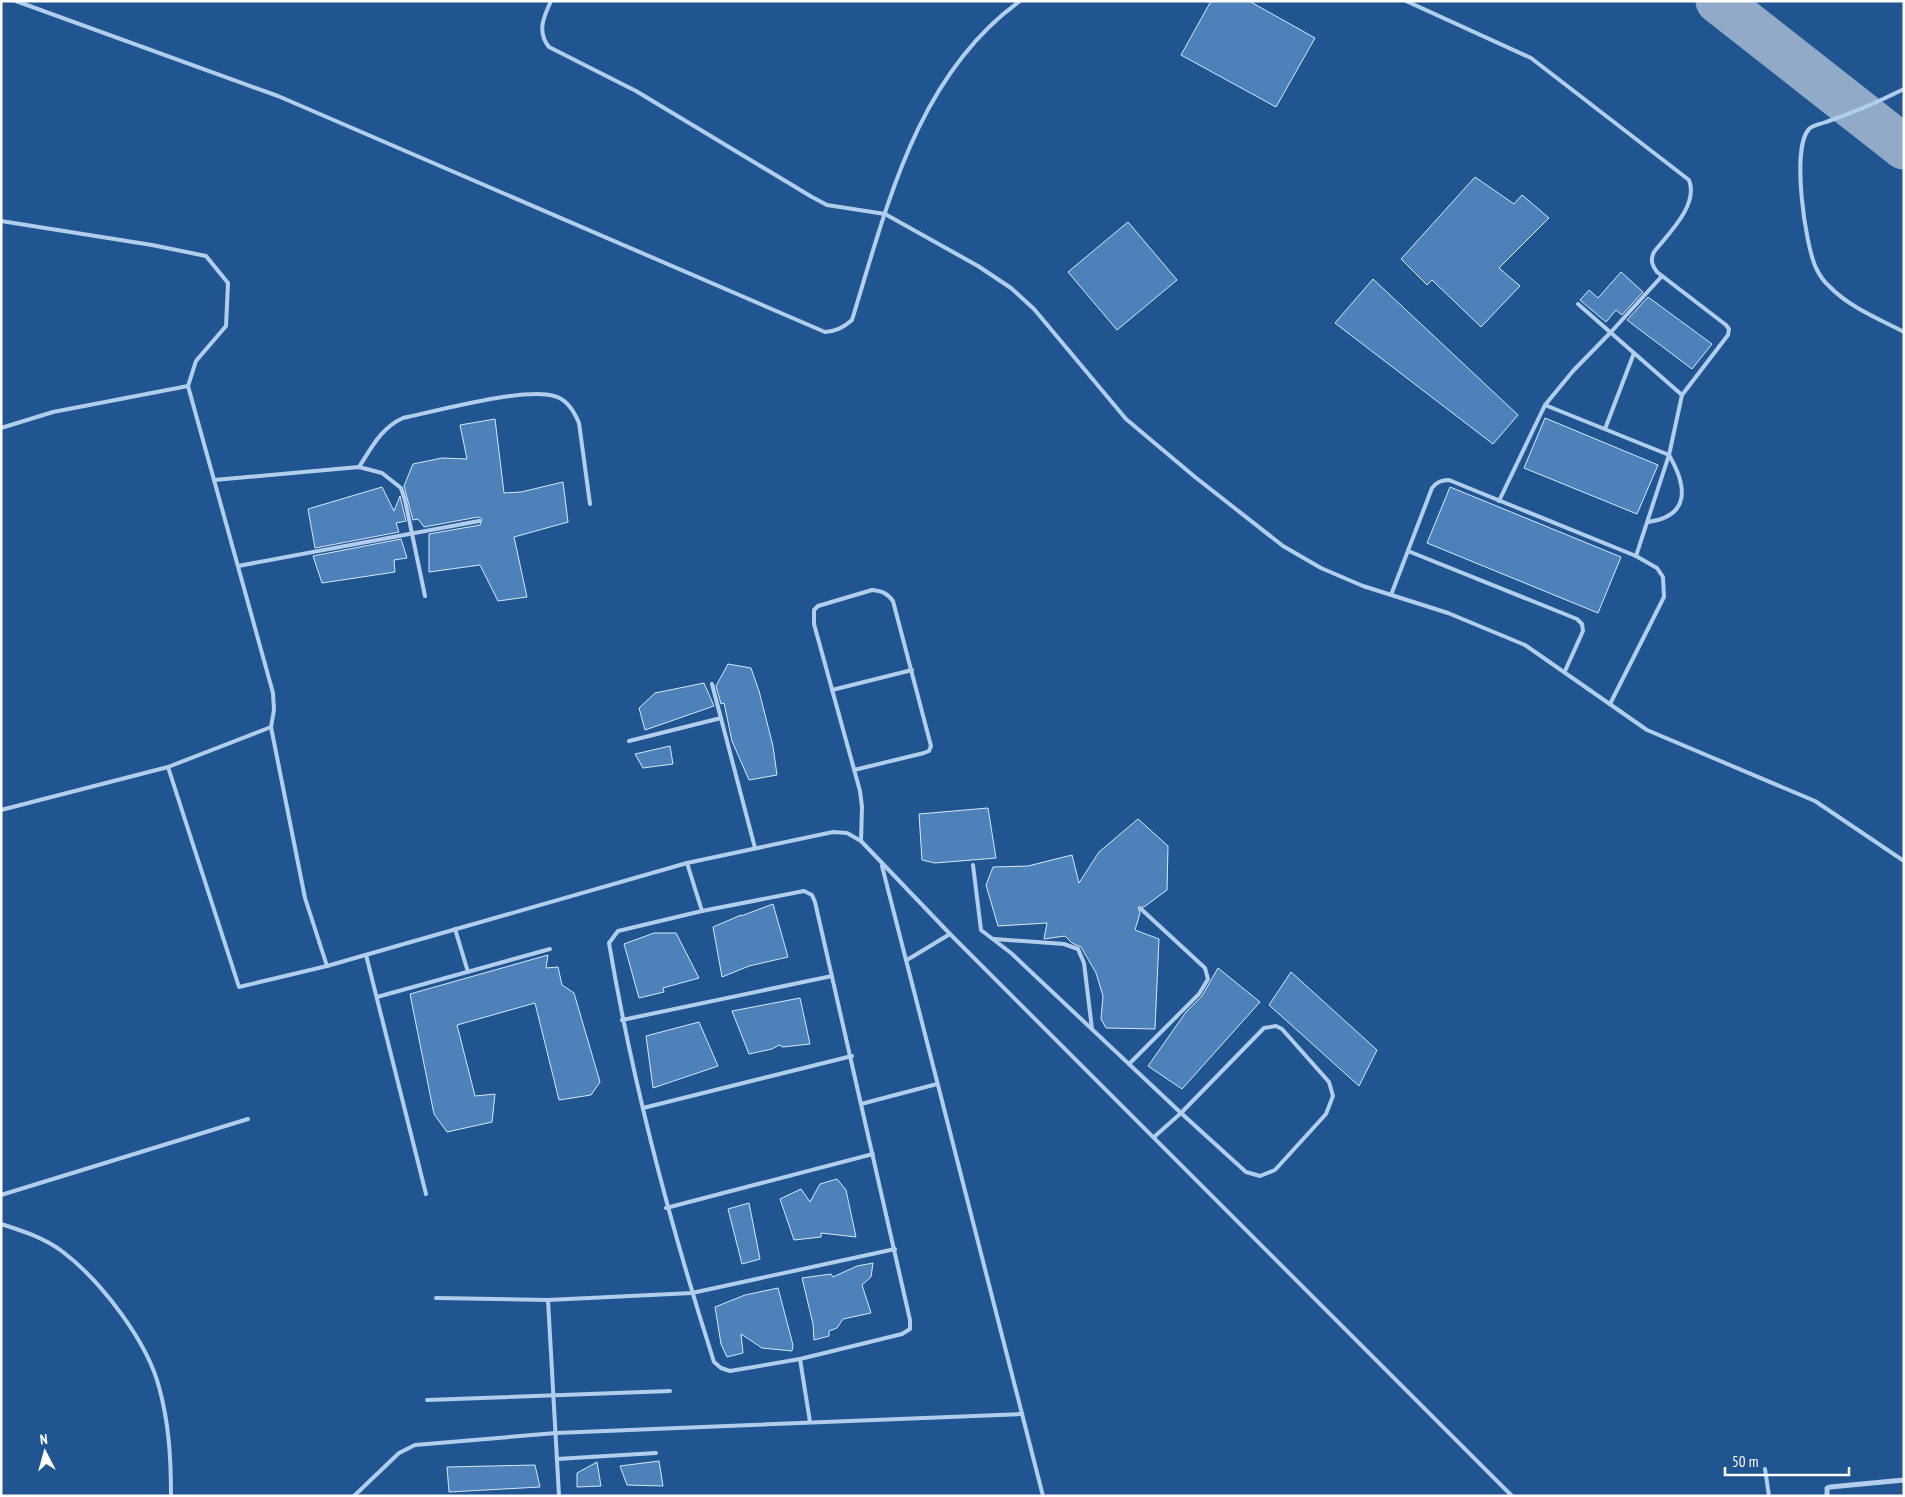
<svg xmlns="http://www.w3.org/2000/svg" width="1905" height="1497" font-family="'PT Sans Narrow',sans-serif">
	<rect width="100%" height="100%" fill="#215591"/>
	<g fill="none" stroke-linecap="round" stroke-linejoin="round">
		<polyline stroke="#90aac8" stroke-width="45" points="1718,1 1904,147"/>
	</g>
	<g fill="#4e81b9" stroke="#d8e8f9">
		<polygon points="1211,1 1249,1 1315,38 1276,107 1181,55"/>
		<polygon points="1475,177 1514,204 1522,195 1549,218 1499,268 1520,286 1481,327 1432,280 1427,285 1401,259"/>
		<polygon points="1128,222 1177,280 1117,330 1068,272"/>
		<polygon points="1621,272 1643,292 1622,315 1616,310 1606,322 1580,300 1589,290 1598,298"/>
		<polygon points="1373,279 1518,415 1493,444 1335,323"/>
		<polygon points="1648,297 1712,344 1692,369 1627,320"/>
		<polygon points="1545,418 1658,465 1637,514 1524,468"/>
		<polygon points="495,419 504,493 521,492 563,482 568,522 514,537 527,597 498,601 480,565 429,572 429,534 480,525 482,519 478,517 424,527 418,519 413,520 404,486 413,464 442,458 467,459 460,425"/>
		<polygon points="382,487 394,511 400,496 406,521 396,523 399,532 315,548 308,509"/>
		<polygon points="1450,487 1621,557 1598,613 1427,543"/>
		<polygon points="401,539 407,558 394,560 395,572 322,583 313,556"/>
		<polygon points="728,664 751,668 759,691 773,746 777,775 749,780 732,741 724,703 721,704 716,686"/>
		<polygon points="704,683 714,706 645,730 639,708 655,693"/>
		<polygon points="670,746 673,764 643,768 635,754"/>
		<polygon points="988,808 996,858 935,863 922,860 919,814"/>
		<polygon points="1138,819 1168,846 1167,890 1144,907 1138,907 1140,913 1135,930 1159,939 1155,1029 1106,1028 1101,1019 1103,996 1096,973 1081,947 1072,943 1065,936 1044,939 1047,923 998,926 986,885 993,867 1028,866 1072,855 1079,883 1099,852"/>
		<polygon points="773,904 788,957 749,966 722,977 713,927 741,915 741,916"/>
		<polygon points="654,933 676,933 699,978 663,988 664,992 639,998 624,944"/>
		<polygon points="548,955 546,968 558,967 562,985 574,993 600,1082 591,1095 559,1100 535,1003 457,1025 475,1096 495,1094 492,1122 447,1132 434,1114 410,994"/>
		<polygon points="1218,968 1260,1002 1182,1089 1148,1066 1186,1012 1202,996"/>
		<polygon points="1291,972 1377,1050 1359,1086 1269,1005"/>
		<polygon points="800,998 810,1044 783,1047 779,1045 772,1049 749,1054 732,1011"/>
		<polygon points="699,1022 718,1066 653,1088 646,1036"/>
		<polygon points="837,1179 846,1190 856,1237 821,1233 821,1237 794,1240 780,1199 801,1189 810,1202 820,1184"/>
		<polygon points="749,1203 760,1259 742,1264 728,1209"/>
		<polygon points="873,1263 871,1277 862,1285 871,1313 843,1319 837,1328 829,1331 829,1336 814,1340 813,1324 802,1278 831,1274 833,1277 857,1266"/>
		<polygon points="778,1288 793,1345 792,1351 762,1348 741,1334 743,1353 727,1357 721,1344 715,1307 745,1295"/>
		<polygon points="659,1461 663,1486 627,1485 620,1466"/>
		<polygon points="597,1462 601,1486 577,1487 577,1473"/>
		<polygon points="535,1465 540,1487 449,1492 447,1467"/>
	</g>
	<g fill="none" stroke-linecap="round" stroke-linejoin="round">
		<g stroke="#b2ceed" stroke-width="4">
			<path d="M16,1l262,95 547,236c11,-1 18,-4 27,-12 35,-114 65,-245 168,-319"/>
			<path d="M551,1c-8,17 -14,31 -2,46l87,44 176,106 15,8 58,9 93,52 33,22 23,21 92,110 69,58 88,69 38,22 42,18 85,27 77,32 122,85 168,71 89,60"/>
			<path d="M1406,1l125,57 158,122c10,25 -21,54 -35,72 -4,8 -2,13 3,20l69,53 3,4 -1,6 -46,60 -13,60 -33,101"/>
			<path d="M1904,89c-26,13 -51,24 -78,33 -5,2 -13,3 -17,7 -18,19 -4,115 7,139 3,6 8,14 13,18 20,21 50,33 75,46"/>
			<polyline points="1,221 152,245 206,256 228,283 226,326 196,361 188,386 273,693 274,710 271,727 168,767"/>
			<polyline points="1578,304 1682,395"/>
			<path d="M1545,405l124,50c18,31 22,61 -21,67"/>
			<polyline points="1,428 53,412 188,386"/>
			<polyline points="1605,429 1634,353"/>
			<path d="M359,467c13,-20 22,-39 44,-49 33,-7 122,-31 151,-22 13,3 20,15 25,27l11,81"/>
			<polyline points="214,480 359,467 382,473 401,488 405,500 425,596"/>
			<polyline points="1499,501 1545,405 1573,371 1611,332 1662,276"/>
			<polyline points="1408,551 1577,619 1582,624 1583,631 1565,671"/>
			<polyline points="238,566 479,521"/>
			<path d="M1391,595l41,-107c5,-6 9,-8 17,-8l187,76 21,12 6,9 1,20 -54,107"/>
			<polyline points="712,684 755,848"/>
			<polyline points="832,690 912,670"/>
			<polyline points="271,727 305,898 327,966"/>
			<polyline points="629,741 721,718"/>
			<path d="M854,770l70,-17 5,-2 2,-5 -38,-145c-6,-8 -11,-10 -21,-11l-54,16 -4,4v14l46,167 2,16 -1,34"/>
			<polyline points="1,810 168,767 239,987 327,966 687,863 833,832 847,833 861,841 950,934 1512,1496"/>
			<polyline points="687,863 702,911"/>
			<polyline points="973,865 981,930 1011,953 1181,1113 1246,1172 1260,1176 1275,1170 1326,1114 1333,1096 1329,1082 1282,1029 1276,1026 1264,1028 1181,1113 1154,1137"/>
			<polyline points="882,866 1043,1496"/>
			<path d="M804,891l8,4 3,7 95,418v9l-8,5 -102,25 -70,12 -9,-3 -7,-6c-44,-138 -81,-277 -105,-419l9,-12 84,-20z"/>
			<polyline points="455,929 468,972"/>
			<polyline points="994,939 1064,944 1078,949 1084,963 1092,1029"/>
			<polyline points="366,955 426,1194"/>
			<polyline points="907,960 950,934"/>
			<polyline points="377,997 550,949"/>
			<polyline points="622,1020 832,976"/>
			<polyline points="1129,1064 1199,994 1208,979 1205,968 1141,909"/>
			<polyline points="861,1104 937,1084"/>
			<polyline points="643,1108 852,1056"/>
			<polyline points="1,1195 248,1119"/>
			<polyline points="666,1208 873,1154"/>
			<path d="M1,1224c22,7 44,14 62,28 38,29 84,89 96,135 10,36 12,71 12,109"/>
			<polyline points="436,1298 548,1300 692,1293 895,1249"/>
			<polyline points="548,1300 559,1496"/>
			<polyline points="800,1359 810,1422"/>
			<polyline points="427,1400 670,1391"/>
			<polyline points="557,1459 656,1453"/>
			<polyline points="1765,1469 1769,1496"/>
			<polyline points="354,1496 399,1453 415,1445 556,1433 1022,1414"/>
		</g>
		<polyline stroke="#b2ceed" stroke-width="5" points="1827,1496 1827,1488 1830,1487 1904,1480"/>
	</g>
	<rect width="1905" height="1497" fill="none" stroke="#ffffff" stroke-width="5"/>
	<g transform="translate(45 1452) rotate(354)" stroke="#215591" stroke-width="4" paint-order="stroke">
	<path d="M0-4L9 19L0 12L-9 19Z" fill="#ffffff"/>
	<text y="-8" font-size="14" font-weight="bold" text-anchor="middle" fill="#ffffff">N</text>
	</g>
	<path d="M1725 1467v8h124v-8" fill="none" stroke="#ffffff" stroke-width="2.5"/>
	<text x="1732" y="1467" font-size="15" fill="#ffffff" stroke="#215591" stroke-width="4" paint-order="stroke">50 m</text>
</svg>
